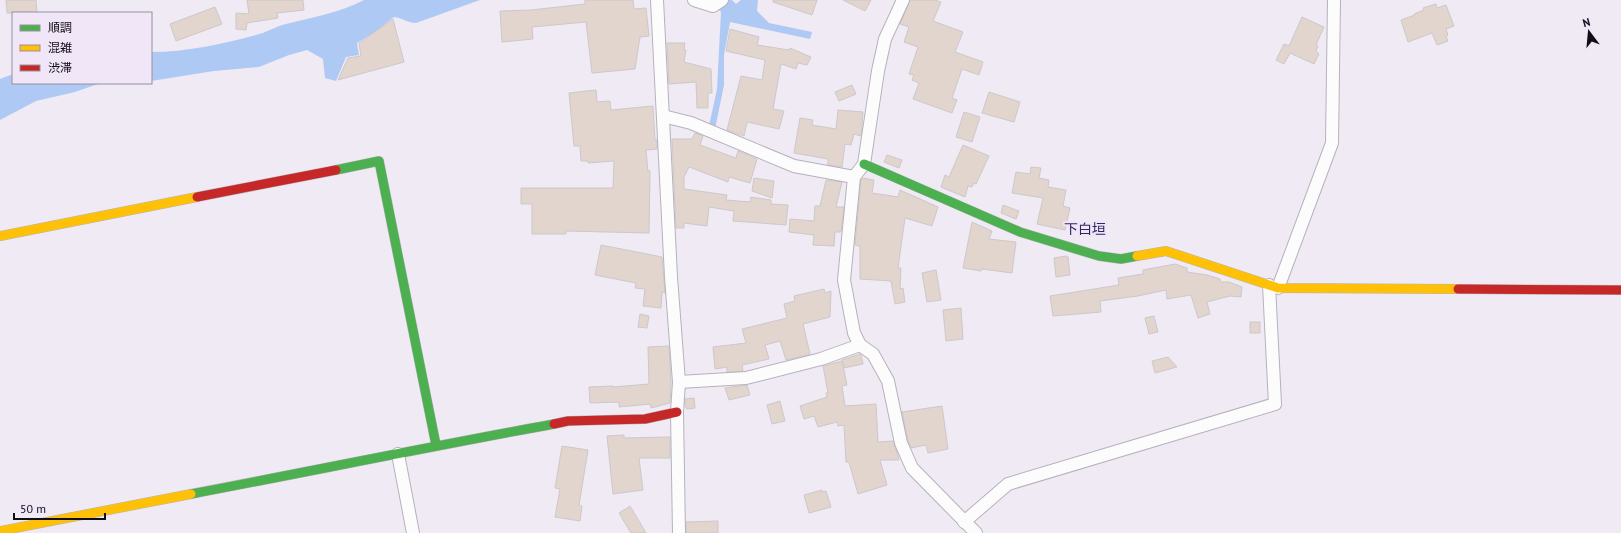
<svg xmlns="http://www.w3.org/2000/svg" width="1621" height="533" font-family="'PT Sans','Noto Sans JP',sans-serif">
	<rect width="100%" height="100%" fill="#efeaf4"/>
	<g fill="#afc9f5">
		<path d="M364,0h116l-64,23c-8,0 -14,-5 -22,-6l-19,15 -18,11 2,12 -13,2 -10,24 -11,-3 -2,-19 -16,-9 -18,5 -30,12 -45,4 -63,10v-29c37,0 76,-9 112,-19 7,-3 15,-7 23,-9 27,-7 53,-11 78,-24z"/>
		<polygon points="709,0 732,0 736,4 741,0 758,0 757,11 769,23 812,32 810,39 730,22 724,55 724,85 715,129 709,126 717,89 721,12"/>
		<polygon points="13,74 13,83 106,83 95,85 75,92 36,101 0,120 0,79"/>
	</g>
	<g fill="#e1d5ce" stroke="#cdc8ca">
		<polygon points="6,0 36,0 37,13 7,13"/>
		<polygon points="247,0 303,0 304,10 277,13 278,18 247,23 246,30 236,29 236,13 249,14"/>
		<polygon points="585,0 633,0 634,9 646,8 649,36 640,37 635,69 592,73 586,22 532,27 533,39 502,42 500,11 531,10 585,4"/>
		<polygon points="773,0 817,0 812,15 773,2"/>
		<polygon points="843,0 871,0 865,11"/>
		<polygon points="910,0 935,0 941,2 933,21 963,32 955,52 983,62 979,75 962,69 952,98 957,100 952,113 913,99 919,83 912,80 914,75 909,74 918,47 904,42 909,27 900,24"/>
		<polygon points="1436,4 1437,8 1446,5 1454,26 1446,29 1448,35 1446,36 1448,41 1437,45 1432,33 1408,42 1401,20 1415,15 1414,14 1424,10 1423,8"/>
		<polygon points="215,7 222,24 176,41 170,24"/>
		<polygon points="1302,17 1324,27 1316,45 1318,46 1316,51 1319,54 1314,64 1290,53 1284,64 1276,60 1284,44 1289,46"/>
		<polygon points="393,19 404,62 338,80 348,58 361,56 359,43"/>
		<polygon points="730,29 759,37 757,45 789,50 790,48 811,57 807,65 798,63 796,69 781,64 773,109 784,111 779,129 747,122 744,136 727,130 741,76 762,80 765,60 726,51"/>
		<polygon points="667,43 685,43 684,50 686,50 684,62 711,69 712,93 708,93 708,108 697,108 696,82 669,84"/>
		<polygon points="852,85 856,94 839,101 835,92"/>
		<polygon points="596,90 597,102 610,101 611,110 653,106 655,140 657,140 657,149 646,150 648,171 650,171 649,233 566,231 566,234 532,234 532,204 521,204 521,188 613,188 614,161 588,163 588,161 581,161 580,146 574,146 569,93"/>
		<polygon points="989,92 1020,102 1014,122 982,113"/>
		<polygon points="838,110 863,112 861,136 854,134 851,145 845,144 842,167 828,165 828,159 794,153 800,118 813,120 812,125 836,129"/>
		<polygon points="964,112 980,117 972,142 956,137"/>
		<polygon points="695,133 703,136 700,145 736,158 738,151 757,159 750,183 729,177 728,182 689,167 684,177 684,189 727,195 726,200 750,202 751,197 771,200 771,204 788,205 786,225 733,221 734,211 709,207 707,226 684,223 684,228 676,228 672,139 692,139"/>
		<polygon points="963,145 989,156 976,184 974,183 972,187 968,186 965,197 941,187 945,175 949,177"/>
		<polygon points="887,155 902,160 899,168 884,162"/>
		<polygon points="1031,167 1041,168 1039,178 1049,180 1048,187 1066,190 1063,206 1070,208 1065,230 1037,224 1043,198 1012,193 1016,172 1030,174"/>
		<polygon points="754,178 774,181 772,198 752,191"/>
		<polygon points="863,178 874,180 872,193 898,197 900,190 938,207 932,226 905,218 898,268 901,268 900,289 903,288 905,302 895,304 891,281 860,279 860,246 855,245 861,180"/>
		<polygon points="826,180 842,182 836,207 844,207 841,232 835,232 834,246 813,245 814,235 789,232 790,219 814,221 815,206 820,206"/>
		<polygon points="1003,205 1019,211 1016,219 1001,213"/>
		<polygon points="972,222 992,231 989,239 1016,242 1012,273 982,269 981,271 963,268"/>
		<polygon points="601,245 662,257 665,293 662,292 661,308 643,306 645,289 635,288 636,283 595,275"/>
		<polygon points="1066,256 1068,257 1070,275 1056,277 1054,258"/>
		<polygon points="1175,264 1187,268 1187,272 1207,275 1220,279 1221,282 1229,282 1242,287 1241,297 1230,296 1207,302 1210,314 1198,318 1191,295 1167,299 1166,290 1138,296 1100,301 1101,312 1053,316 1050,296 1119,285 1118,278 1143,274 1143,270"/>
		<polygon points="936,270 941,300 927,302 922,273"/>
		<polygon points="824,289 825,293 831,291 830,317 803,324 810,354 786,360 780,341 765,345 769,359 742,365 743,371 727,372 727,367 715,369 713,347 746,343 742,329 787,318 784,304 795,301 794,296"/>
		<polygon points="961,308 963,339 946,341 943,310"/>
		<polygon points="640,314 649,316 647,328 638,327"/>
		<polygon points="1154,316 1158,332 1149,334 1145,318"/>
		<rect x="1250" y="322" width="10" height="11"/>
		<polygon points="669,346 671,382 670,403 651,408 650,404 619,407 619,402 590,403 589,387 613,386 613,387 649,384 648,347"/>
		<polygon points="860,354 861,355 863,364 844,368 842,360"/>
		<polygon points="1168,357 1177,367 1155,373 1152,361"/>
		<polygon points="842,361 847,385 842,386 845,406 876,404 878,442 893,441 898,456 899,460 880,460 887,485 858,494 849,462 846,462 844,425 838,426 837,422 818,427 814,416 804,419 800,406 827,397 826,393 828,393 823,366"/>
		<polygon points="747,385 750,395 729,400 725,388"/>
		<polygon points="694,398 695,408 687,409 685,406 685,399"/>
		<polygon points="780,401 785,421 772,424 767,405"/>
		<polygon points="942,406 948,449 928,453 926,445 911,448 908,441 902,412"/>
		<polygon points="624,435 624,438 670,437 670,458 639,458 643,490 613,494 607,436"/>
		<polygon points="562,446 588,450 579,505 582,506 580,521 555,517 560,489 555,488"/>
		<polygon points="822,490 822,492 826,491 831,507 809,513 804,495"/>
		<polygon points="630,506 646,533 631,533 619,513"/>
		<polygon points="718,521 718,533 686,533 686,522"/>
	</g>
	<g fill="none" stroke-linecap="round" stroke-linejoin="round">
		<defs>
			<g id="street">
				<polyline points="657,0 671,277 679,382 677,412 679,533"/>
				<polyline points="694,0 713,6 722,0"/>
				<polyline points="903,0 885,39 878,71 864,164 854,177 844,280 854,333 860,345 873,354 888,381 901,443 912,468 976,533"/>
				<polyline points="663,116 691,123 794,166 854,177"/>
				<polyline points="1278,288 1332,143 1334,0"/>
				<polyline points="679,382 746,378 821,359 860,345"/>
				<polyline points="398,454 413,533"/>
				<polyline points="964,522 1008,484 1275,404 1269,285"/>
			</g>
			<g id="fast">
				<polyline points="864,164 1020,232 1099,256 1121,259 1137,256"/>
				<polyline points="336,170 379,161 436,445"/>
				<path d="M191,494c121,-23 242,-48 363,-70"/>
			</g>
			<g id="slow">
				<polyline points="0,236 197,197"/>
				<polyline points="1137,256 1166,251 1278,288 1458,289"/>
				<polyline points="0,531 191,494"/>
			</g>
			<g id="jam">
				<polyline points="197,197 336,170"/>
				<polyline points="1458,289 1621,290"/>
				<polyline points="554,424 568,421 645,419 677,412"/>
			</g>
		</defs>
		<use href="#street" stroke="#b6b2ba" stroke-width="14"/>
		<use href="#fast" stroke="#b6b2ba" stroke-width="10"/>
		<use href="#slow" stroke="#b6b2ba" stroke-width="10"/>
		<use href="#jam" stroke="#b6b2ba" stroke-width="10"/>
		<use href="#street" stroke="#fdfcfd" stroke-width="12"/>
		<use href="#fast" stroke="#4caf50" stroke-width="9"/>
		<use href="#slow" stroke="#ffc107" stroke-width="9"/>
		<use href="#jam" stroke="#c62828" stroke-width="9"/>
	</g>
	<g text-anchor="middle" dominant-baseline="central" stroke-width="4" stroke-linejoin="round" paint-order="stroke">
		<g font-size="14" fill="#2d2661" stroke="#f0e6f8">
			<text x="1085" y="229">下白垣</text>
		</g>
	</g>
	<rect x="12" y="12" width="140" height="72" fill="#f0e6f8" stroke="#97909d"/>
	<rect x="20" y="25" width="20" height="6" fill="#4caf50" stroke="#97909d"/>
	<text x="48" y="32" font-size="12" fill="#110e14">順調</text>
	<rect x="20" y="45" width="20" height="6" fill="#ffc107" stroke="#97909d"/>
	<text x="48" y="52" font-size="12" fill="#110e14">混雑</text>
	<rect x="20" y="65" width="20" height="6" fill="#c62828" stroke="#97909d"/>
	<text x="48" y="72" font-size="12" fill="#110e14">渋滞</text>
	<g transform="translate(1589 32) rotate(344)" stroke="#f0e6f8" stroke-width="3" paint-order="stroke">
	<path d="M0-3L7 15L0 10L-7 15Z" fill="#110e14"/>
	<text y="-6" font-size="11" font-weight="bold" text-anchor="middle" fill="#110e14">N</text>
	</g>
	<path d="M14 513v6h91v-6" fill="none" stroke="#110e14" stroke-width="2"/>
	<text x="20" y="513" font-size="12" fill="#110e14" stroke="#f0e6f8" stroke-width="3" paint-order="stroke">50 m</text>
</svg>
